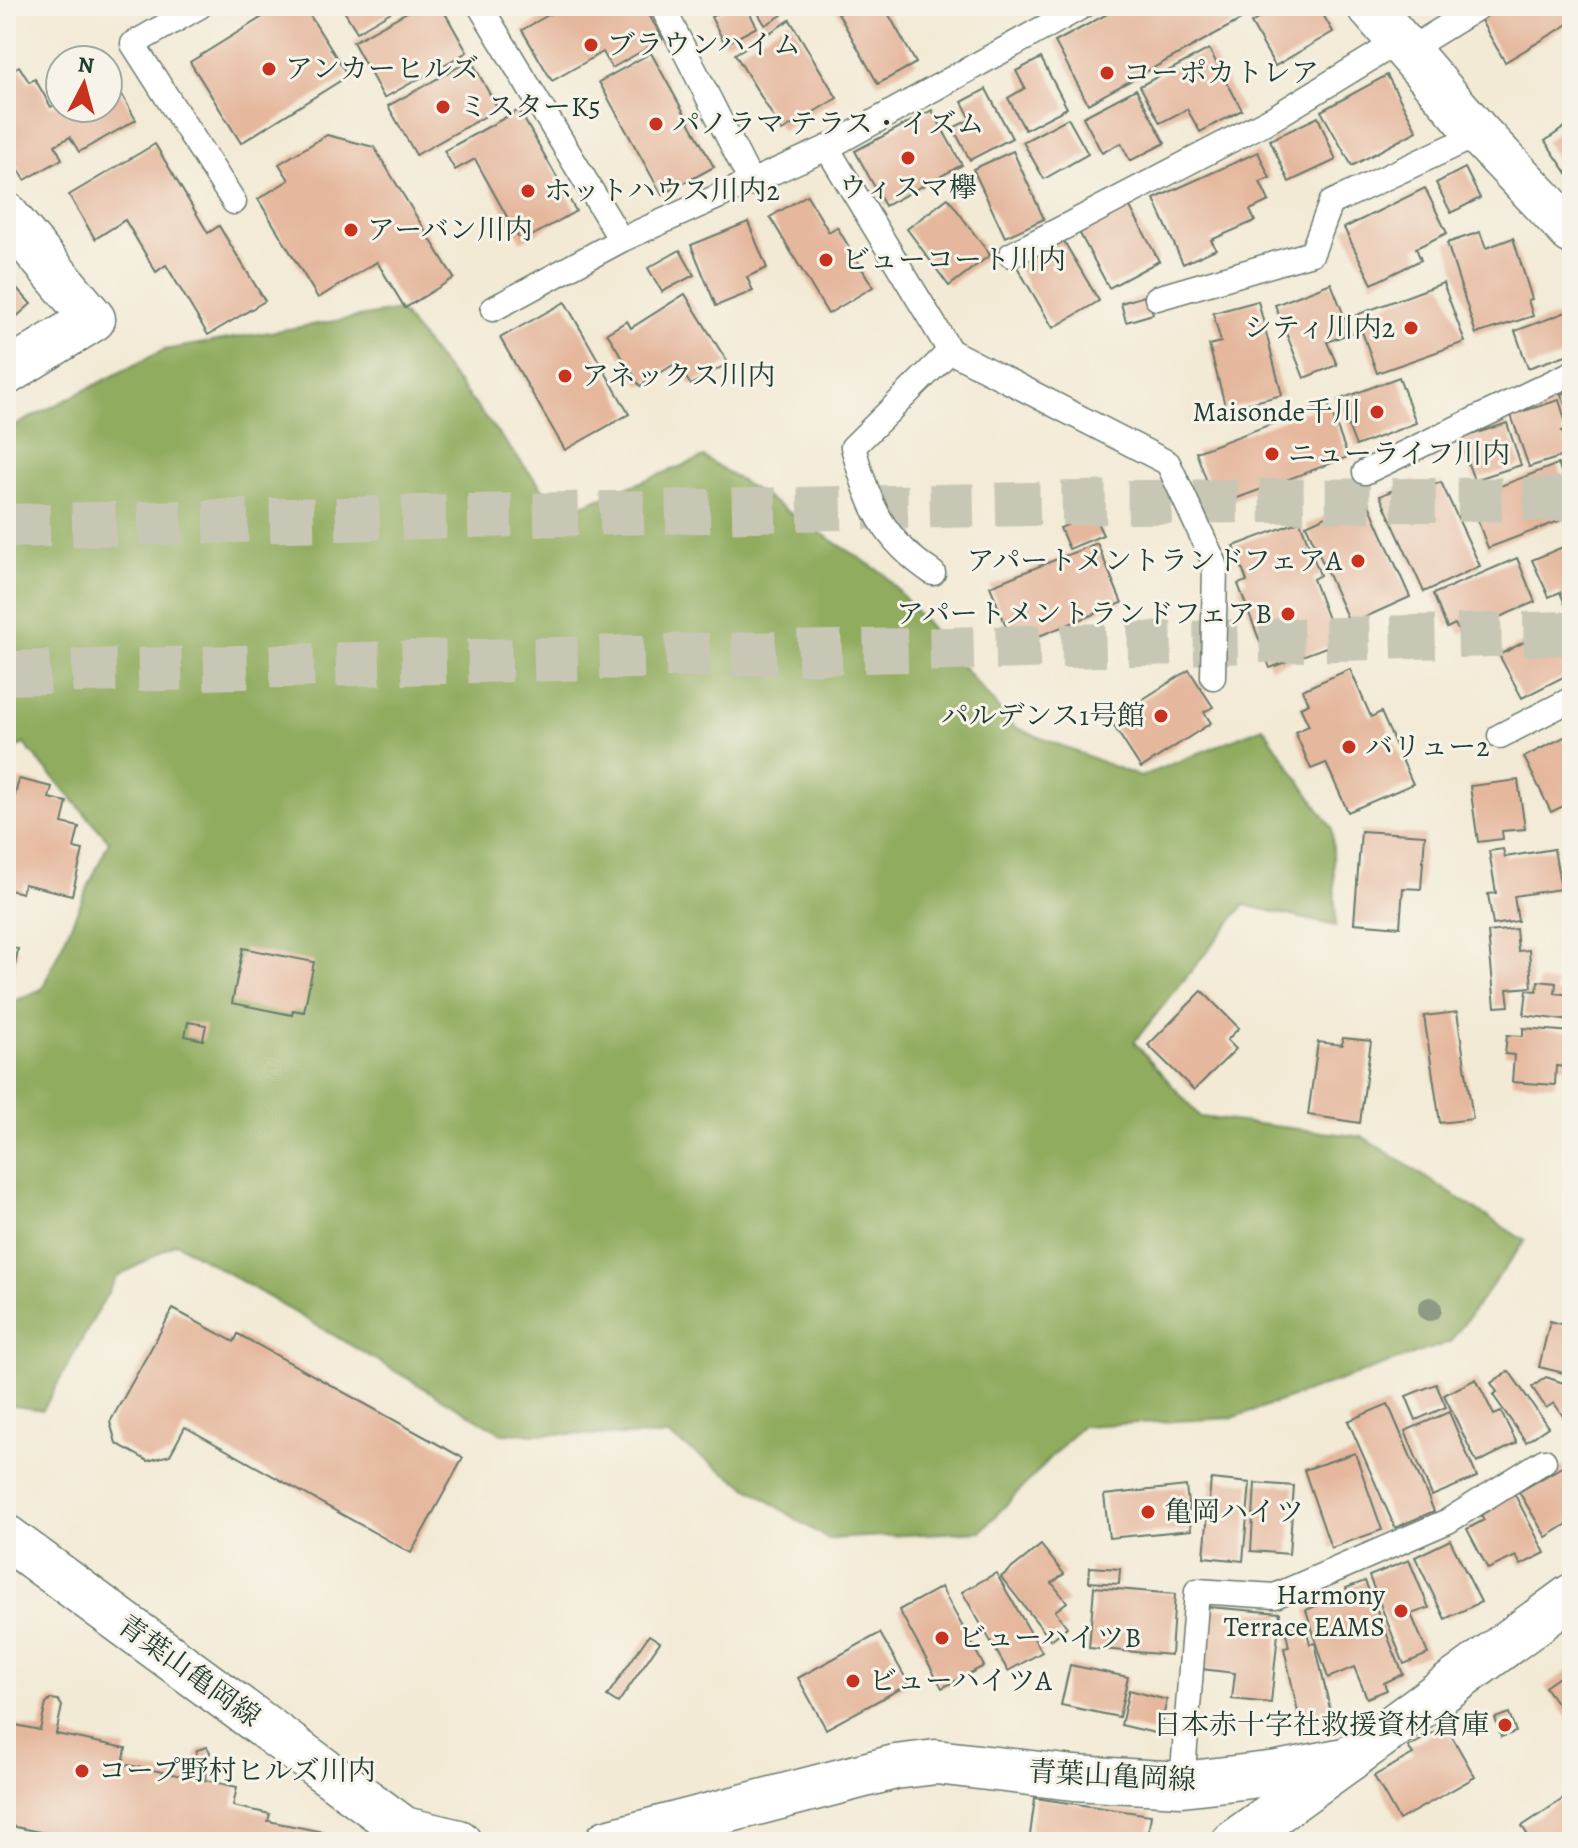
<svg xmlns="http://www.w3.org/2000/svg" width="1578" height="1848" font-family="Alegreya,'Noto Serif JP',serif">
	<rect width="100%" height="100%" fill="#f7f3e8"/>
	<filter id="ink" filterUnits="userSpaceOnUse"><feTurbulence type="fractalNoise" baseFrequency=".0125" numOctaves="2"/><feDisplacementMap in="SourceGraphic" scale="16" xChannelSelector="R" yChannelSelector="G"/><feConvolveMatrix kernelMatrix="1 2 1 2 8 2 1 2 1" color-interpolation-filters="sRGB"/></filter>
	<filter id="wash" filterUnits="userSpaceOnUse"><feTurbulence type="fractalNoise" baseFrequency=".006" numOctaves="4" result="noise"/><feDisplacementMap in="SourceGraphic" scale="32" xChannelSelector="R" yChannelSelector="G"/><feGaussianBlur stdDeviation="1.8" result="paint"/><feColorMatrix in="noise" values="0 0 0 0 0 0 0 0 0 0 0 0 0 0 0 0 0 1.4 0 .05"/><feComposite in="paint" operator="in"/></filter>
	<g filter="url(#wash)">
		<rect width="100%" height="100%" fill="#f2ead5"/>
		<polygon fill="#90ac5e" stroke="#587449" stroke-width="2" points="399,310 562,513 704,457 884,574 1014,727 1140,777 1263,727 1332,828 1336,926 1244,905 1134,1042 1200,1117 1363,1137 1525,1241 1450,1342 1232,1418 1081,1426 981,1531 827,1539 669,1436 501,1433 176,1243 116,1278 43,1410 6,1405 6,1005 42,989 109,841 24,744 6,752 6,430 164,350"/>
		<g id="blocks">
			<g fill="#e5b79d">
				<polygon points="280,6 304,6 348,76 241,143 190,62"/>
				<polygon points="341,6 401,6 357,32"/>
				<polygon points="418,6 441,6 467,52 384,98 353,42"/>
				<polygon points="564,6 644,6 663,39 612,68 603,52 552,81 522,30"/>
				<polygon points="731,6 746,6 757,27 725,44 711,17"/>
				<polygon points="754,6 777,6 782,15 765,25"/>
				<polygon points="834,6 884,6 916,63 878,84"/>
				<polygon points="1122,6 1266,6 1088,104 1055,42"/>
				<polygon points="1280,6 1318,6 1333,32 1275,66 1251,23"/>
				<polygon points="1502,6 1572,6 1572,22 1505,62 1480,19"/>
				<polygon points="790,20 837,98 782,131 735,54"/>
				<polygon points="1209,49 1242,110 1200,132 1187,109 1160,123 1140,86"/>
				<polygon points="651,53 714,167 662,195 599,82"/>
				<polygon points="1041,58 1067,108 1025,130 1008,98 1025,88 1016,71"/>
				<polygon points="471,60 498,109 416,155 388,106"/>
				<polygon points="19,66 29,82 35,79 51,107 60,102 60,108 108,108 108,81 116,84 136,120 79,152 70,137 55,145 62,159 25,180 6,148 6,74"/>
				<polygon points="1387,75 1417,131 1352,166 1321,111"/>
				<polygon points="986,89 1012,138 970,160 953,128 971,119 962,102"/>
				<polygon points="1136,89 1165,143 1130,161 1121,143 1102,153 1083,117"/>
				<polygon points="519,110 576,211 521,242 475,159 455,170 444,151"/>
				<polygon points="932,110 962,165 885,206 855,151"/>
				<polygon points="1318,117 1336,160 1289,182 1270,140"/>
				<polygon points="1068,118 1088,154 1044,179 1023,142"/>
				<polygon points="1572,122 1572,174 1569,176 1545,141"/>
				<polygon points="327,135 374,147 454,278 405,308 377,262 318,298 258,199 289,180 279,164"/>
				<polygon points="155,144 208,233 219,226 265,301 208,335 166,265 156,272 125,220 95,239 69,195"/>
				<polygon points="1013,151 1044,219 1005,237 973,169"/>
				<polygon points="1258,152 1270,178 1260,182 1269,201 1250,210 1255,221 1211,240 1216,249 1183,264 1154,199"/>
				<polygon points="1465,168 1480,198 1451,213 1436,183"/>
				<polygon points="1425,188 1447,233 1416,248 1421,260 1372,284 1344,228"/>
				<polygon points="807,195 829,232 837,227 873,287 828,314 770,217"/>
				<polygon points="948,198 990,255 949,286 907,229"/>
				<polygon points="1129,205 1159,261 1109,288 1079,232"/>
				<polygon points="748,222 767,268 747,277 753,291 716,306 691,245"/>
				<polygon points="1480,232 1486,248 1513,238 1532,299 1528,300 1533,316 1476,334 1447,243"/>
				<polygon points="1062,238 1099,301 1053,328 1016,265"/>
				<polygon points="680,250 694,275 662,292 648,268"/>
				<polygon points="6,276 31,304 6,326"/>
				<polygon points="1331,283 1351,333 1327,342 1337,365 1304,378 1275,305"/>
				<polygon points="1443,283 1465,342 1377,373 1356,315"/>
				<polygon points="685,294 728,363 691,385 676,363 640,386 607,333 627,321 631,328"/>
				<polygon points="1148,295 1153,314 1126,322 1121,303"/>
				<polygon points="1258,301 1282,395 1226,409 1209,345 1221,342 1213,313"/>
				<polygon points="565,302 629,414 565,450 500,338"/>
				<polygon points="1572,310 1572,353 1528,368 1515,331"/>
				<polygon points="1399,377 1416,423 1356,446 1338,400"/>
				<polygon points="1572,390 1572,422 1561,394"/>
				<polygon points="1559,400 1568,429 1562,431 1570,454 1529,467 1511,415"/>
				<polygon points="1328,403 1348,457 1216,506 1196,452"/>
				<polygon points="1507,423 1521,465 1474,480 1459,439"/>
				<polygon points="1558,464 1572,499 1572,516 1488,548 1469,498"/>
				<polygon points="1415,480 1420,491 1441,482 1480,566 1424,592 1380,496"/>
				<polygon points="1366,498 1410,597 1350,624 1306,525"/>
				<polygon points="1093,514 1103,535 1069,549 1060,528"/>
				<polygon points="1300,521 1320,575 1313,579 1337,643 1270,668 1238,584 1247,581 1234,546"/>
				<polygon points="1097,543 1122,603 1014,646 990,586"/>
				<polygon points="1572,543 1572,607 1567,609 1560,592 1549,597 1532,560"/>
				<polygon points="1517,558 1535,602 1460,634 1455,624 1447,628 1433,594"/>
				<polygon points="1572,617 1572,680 1569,674 1522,698 1499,655"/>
				<polygon points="1350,669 1371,717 1381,712 1413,784 1348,812 1326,763 1311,769 1295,732 1309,726 1300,707 1309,703 1302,690"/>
				<polygon points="1189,670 1213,707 1204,712 1211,723 1141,768 1110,720"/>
				<polygon points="1572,733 1572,802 1551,812 1524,757"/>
				<polygon points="19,779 52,787 49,798 67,802 62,823 79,827 74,848 83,850 72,895 24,884 22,893 6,889 6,832"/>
				<polygon points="1518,780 1525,829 1502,831 1503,839 1478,842 1470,786"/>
				<polygon points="1361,831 1425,835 1421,889 1403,888 1400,927 1354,923"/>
				<polygon points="1503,849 1505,857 1554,849 1561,889 1514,896 1518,921 1493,925 1488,894 1496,893 1489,851"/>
				<polygon points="1516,929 1518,951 1529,950 1532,987 1507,989 1509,1006 1495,1007 1488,932"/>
				<polygon points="6,947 18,949 12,982 6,981"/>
				<polygon points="243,948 314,962 304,1012 293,1010 292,1015 232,1003"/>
				<polygon points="1538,981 1556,983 1555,993 1572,995 1572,1021 1524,1015 1527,990 1537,991"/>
				<polygon points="1202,991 1239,1028 1227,1040 1236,1049 1194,1090 1148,1045"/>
				<polygon points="1457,1012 1473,1119 1440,1123 1424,1016"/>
				<polygon points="188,1022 206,1025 203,1040 185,1036"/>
				<polygon points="1523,1028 1572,1032 1572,1068 1556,1066 1555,1085 1512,1082 1514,1055 1505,1054 1507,1035 1523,1036"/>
				<polygon points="1343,1038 1371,1041 1360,1123 1308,1115 1318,1042 1342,1045"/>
				<polygon points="173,1309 234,1342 238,1334 463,1458 411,1553 185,1427 170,1455 148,1461 116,1443 110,1422"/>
				<polygon points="1550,1321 1572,1327 1572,1375 1539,1367"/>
				<polygon points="1509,1371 1548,1427 1526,1442 1493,1395 1497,1392 1491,1383"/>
				<polygon points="1546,1377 1572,1386 1572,1429 1554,1403 1546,1408 1532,1387"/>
				<polygon points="1476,1379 1494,1415 1501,1412 1517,1443 1477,1463 1444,1395"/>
				<polygon points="1436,1384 1446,1407 1416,1420 1406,1396"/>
				<polygon points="1388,1404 1434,1511 1395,1528 1348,1421"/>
				<polygon points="1449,1412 1477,1477 1432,1496 1405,1431"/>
				<polygon points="1355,1453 1382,1530 1331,1548 1304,1470"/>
				<polygon points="1572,1461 1572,1521 1546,1537 1519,1492"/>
				<polygon points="1211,1479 1250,1483 1243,1561 1204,1557"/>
				<polygon points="1255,1483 1294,1486 1289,1554 1251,1551"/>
				<polygon points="1186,1486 1191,1530 1109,1538 1104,1495"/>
				<polygon points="1514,1493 1545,1553 1521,1565 1516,1556 1488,1569 1467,1529 1484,1520 1479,1511"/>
				<polygon points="1450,1540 1481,1602 1445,1619 1415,1557"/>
				<polygon points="1041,1545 1064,1574 1052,1583 1067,1602 1055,1611 1067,1627 1051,1640 1001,1577"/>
				<polygon points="1409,1560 1429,1608 1411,1614 1428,1654 1404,1664 1369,1576"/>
				<polygon points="1090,1567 1120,1569 1119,1584 1089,1582"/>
				<polygon points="996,1573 1042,1652 1008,1671 962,1592"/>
				<polygon points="1365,1581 1403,1674 1384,1683 1387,1690 1367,1698 1354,1667 1328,1678 1306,1610 1348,1593 1346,1588"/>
				<polygon points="941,1587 984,1666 942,1688 899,1610"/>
				<polygon points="1094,1587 1175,1594 1171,1655 1089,1648"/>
				<polygon points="1208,1607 1280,1613 1271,1703 1232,1699 1235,1673 1202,1669"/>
				<polygon points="1305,1624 1310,1644 1315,1643 1332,1718 1301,1726 1284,1648 1289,1647 1285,1628"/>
				<polygon points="880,1633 909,1684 826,1729 798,1678"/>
				<polygon points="649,1635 660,1642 618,1703 607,1696"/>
				<polygon points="1070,1665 1128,1677 1119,1717 1061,1705"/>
				<polygon points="1572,1668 1572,1725 1545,1687"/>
				<polygon points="1129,1690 1167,1700 1159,1734 1121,1725"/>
				<polygon points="51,1699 58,1700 62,1706 56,1734 126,1748 123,1764 192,1778 197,1750 207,1747 210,1752 205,1780 237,1787 233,1806 270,1814 268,1821 328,1833 326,1842 88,1842 6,1825 6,1723 40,1730 46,1704"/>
				<polygon points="1509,1713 1516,1732 1501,1737 1495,1718"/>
				<polygon points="1446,1726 1475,1777 1399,1820 1374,1776 1413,1754 1408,1747"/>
				<polygon points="1572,1793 1572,1842 1532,1842 1522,1826"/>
				<polygon points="1035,1798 1151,1815 1147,1842 1029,1842"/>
			</g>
		</g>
	</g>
	<g filter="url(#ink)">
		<use href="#blocks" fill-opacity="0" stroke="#697a6c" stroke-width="2"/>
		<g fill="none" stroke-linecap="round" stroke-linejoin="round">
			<g stroke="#c8c7b5" stroke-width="44" stroke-dasharray="44 22" stroke-linecap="butt">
				<polyline points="6,526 1123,502 1572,499"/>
				<polyline points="6,673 1572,633"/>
			</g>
			<defs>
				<g id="service">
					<polyline points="200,6 133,44 234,202"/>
					<polyline points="480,6 621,240"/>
					<polyline points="662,6 752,184"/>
					<polyline points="1407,51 1480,6"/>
					<path d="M827,148l123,203 -97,96c16,58 29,92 80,126"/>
					<polyline points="1011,255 1275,117 1399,41"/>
					<polyline points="1157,298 1312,253 1331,203 1479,134"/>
					<polyline points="493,309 621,240 827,148 1083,6"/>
					<polyline points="950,351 1168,463 1215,564 1213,677"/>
					<polyline points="1365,472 1572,373"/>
					<polyline points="1500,736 1572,699"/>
					<polyline points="1182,1784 1197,1591 1275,1596 1448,1521 1544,1461"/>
				</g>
				<g id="minor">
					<polyline points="6,215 93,319 6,373"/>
					<polyline points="1234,1842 1349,1759"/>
				</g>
				<g id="tertiary">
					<polyline points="1369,6 1479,134 1572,232"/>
					<polyline points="6,1537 404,1829 459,1842"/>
					<polyline points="607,1842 895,1767 936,1762 1074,1778 1182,1784 1277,1773 1349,1759 1572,1596"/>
				</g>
			</defs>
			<use href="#service" stroke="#697a6c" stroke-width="27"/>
			<use href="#minor" stroke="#697a6c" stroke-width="47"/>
			<use href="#tertiary" stroke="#697a6c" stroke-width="47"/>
			<use href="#service" stroke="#fff" stroke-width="24"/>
			<use href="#minor" stroke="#fff" stroke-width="44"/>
			<use href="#tertiary" stroke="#fff" stroke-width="44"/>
		</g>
		<circle fill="#8e9a82" cx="1430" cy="1309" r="12"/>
	</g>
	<g fill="#c8321e" stroke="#f7f3e8" stroke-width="3">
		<circle cx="591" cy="45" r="8"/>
		<circle cx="269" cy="69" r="8"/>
		<circle cx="1107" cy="73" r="8"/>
		<circle cx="443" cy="107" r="8"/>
		<circle cx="656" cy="124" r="8"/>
		<circle cx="908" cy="158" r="8"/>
		<circle cx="528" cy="191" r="8"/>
		<circle cx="351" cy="230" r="8"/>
		<circle cx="826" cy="260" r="8"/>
		<circle cx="1411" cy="328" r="8"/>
		<circle cx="565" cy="376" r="8"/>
		<circle cx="1377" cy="412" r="8"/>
		<circle cx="1272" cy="454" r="8"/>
		<circle cx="1358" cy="561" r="8"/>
		<circle cx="1288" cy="614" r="8"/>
		<circle cx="1161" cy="716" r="8"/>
		<circle cx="1349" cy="747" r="8"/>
		<circle cx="1148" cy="1512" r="8"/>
		<circle cx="1401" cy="1611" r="8"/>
		<circle cx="942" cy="1638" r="8"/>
		<circle cx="853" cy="1681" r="8"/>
		<circle cx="1505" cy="1725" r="8"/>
		<circle cx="82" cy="1771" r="8"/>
	</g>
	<g text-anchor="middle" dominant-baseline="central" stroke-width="6" stroke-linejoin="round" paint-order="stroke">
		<g font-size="28" fill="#1f3d34" stroke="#f7f3e8" text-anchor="start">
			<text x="607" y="45">ブラウンハイム</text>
			<text x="285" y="69">アンカーヒルズ</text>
			<text x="1123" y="73">コーポカトレア</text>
			<text x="459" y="107">ミスターK5</text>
			<text x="672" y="124">パノラマ テラス・イズム</text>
			<text x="908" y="188" text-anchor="middle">ウィスマ欅</text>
			<text x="544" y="191">ホットハウス川内2</text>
			<text x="367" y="230">アーバン川内</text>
			<text x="842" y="260">ビューコート川内</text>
			<text x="1395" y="328" text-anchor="end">シティ川内2</text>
			<text x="581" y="376">アネックス川内</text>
			<text x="1361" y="412" text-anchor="end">Maisonde千川</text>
			<text x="1288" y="454">ニューライフ川内</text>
			<text x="1342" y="561" text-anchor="end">アパートメントランドフェアA</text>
			<text x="1272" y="614" text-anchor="end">アパートメントランドフェアB</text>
			<text x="1145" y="716" text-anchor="end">パルデンス1号館</text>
			<text x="1365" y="747">バリュー2</text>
			<text x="1164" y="1512">亀岡ハイツ</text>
			<text x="1385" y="1595" text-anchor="end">Harmony<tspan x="1385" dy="32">Terrace EAMS</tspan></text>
			<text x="958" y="1638">ビューハイツB</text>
			<text x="869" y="1681">ビューハイツA</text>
			<text x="1489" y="1725" text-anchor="end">日本赤十字社救援資材倉庫</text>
			<text x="98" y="1771">コープ野村ヒルズ川内</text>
		</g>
		<g font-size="28" fill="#1f3d34" stroke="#f7f3e8">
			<text transform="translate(189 1671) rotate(36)">青葉山亀岡線</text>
			<text transform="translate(1112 1776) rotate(3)">青葉山亀岡線</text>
		</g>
	</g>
	<rect width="1578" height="1848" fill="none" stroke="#f7f3e8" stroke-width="32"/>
	<g transform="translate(84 84) rotate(6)"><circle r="38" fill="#f7f3e8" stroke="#a1aaa0" stroke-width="2"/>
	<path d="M0-6L14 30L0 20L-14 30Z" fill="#c8321e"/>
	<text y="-12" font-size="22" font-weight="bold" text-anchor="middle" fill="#1f3d34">N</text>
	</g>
</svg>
